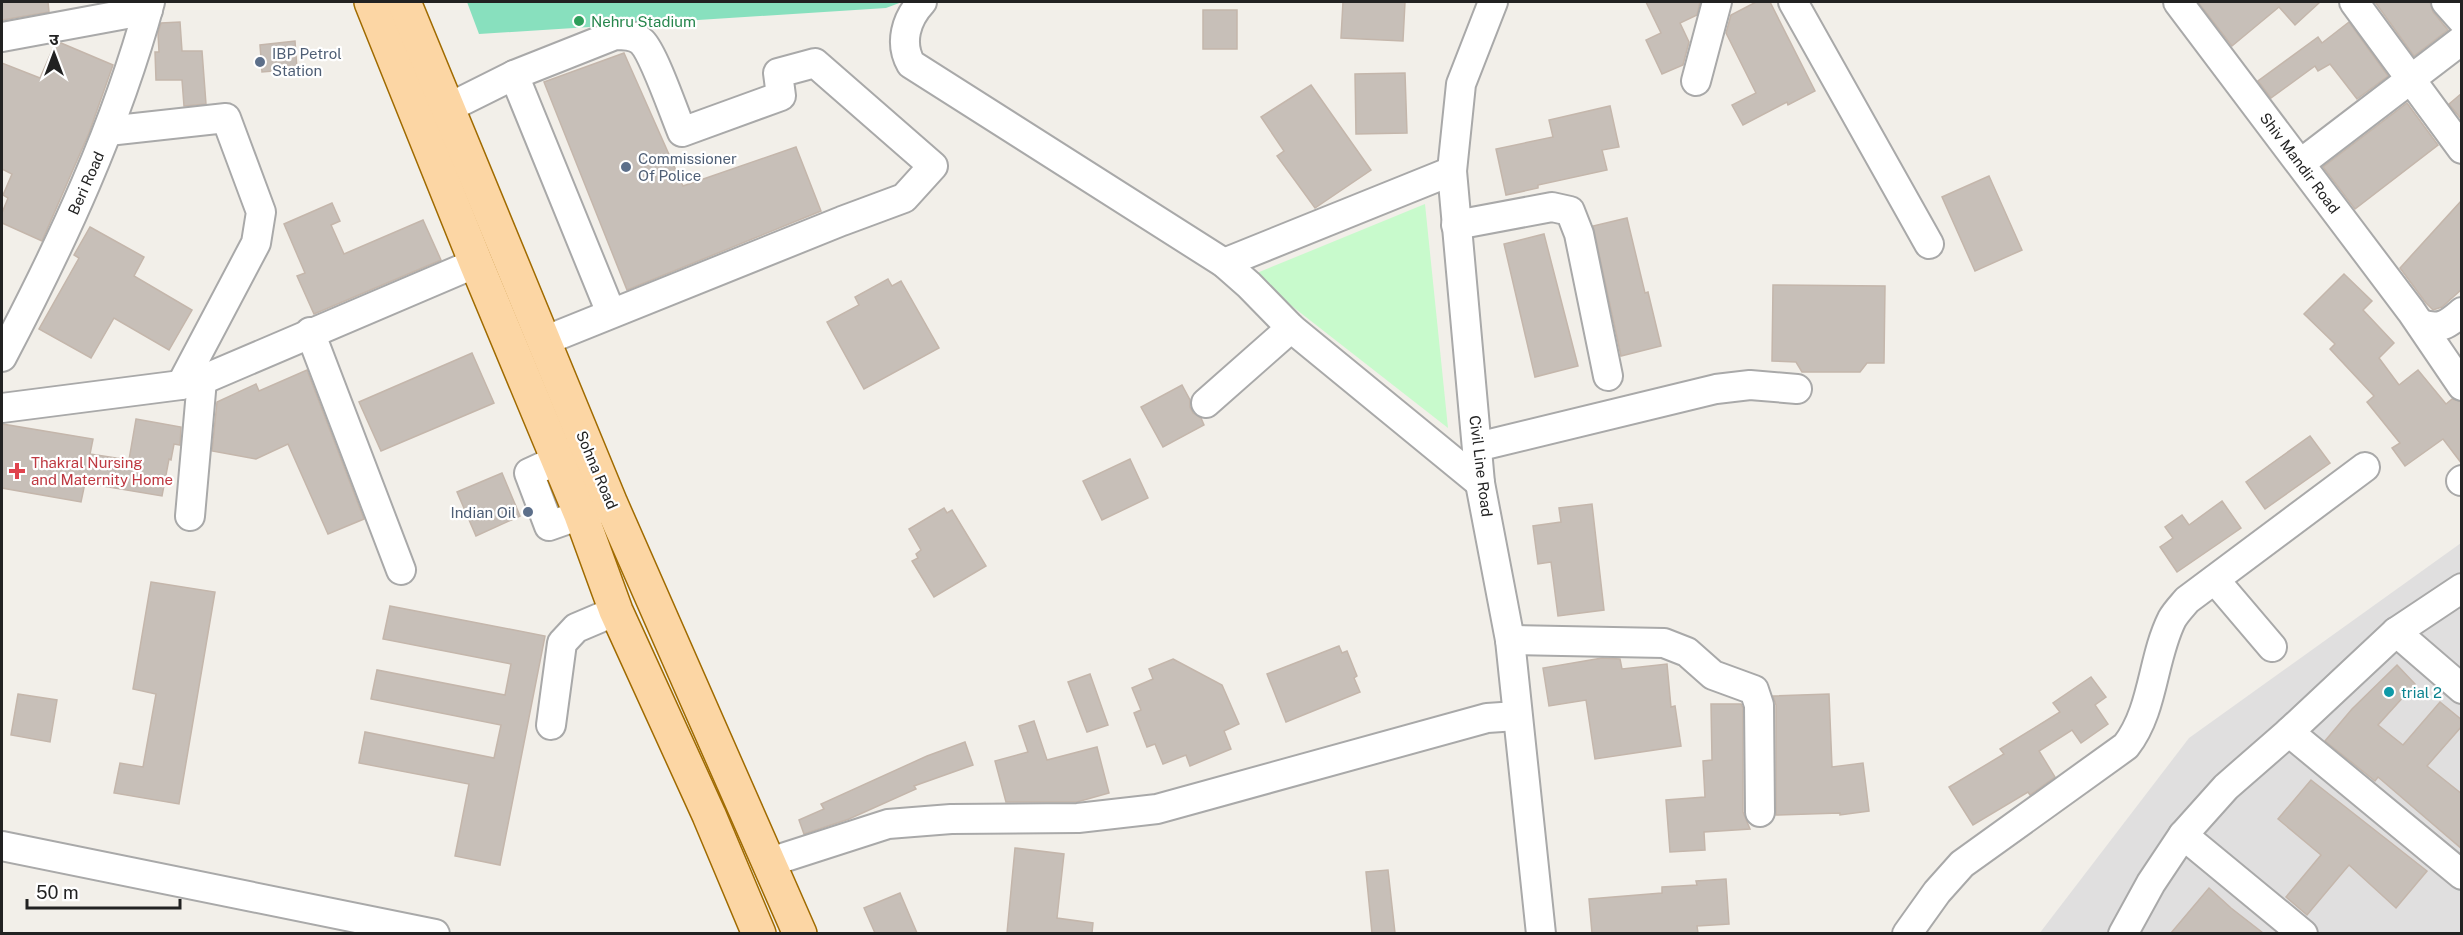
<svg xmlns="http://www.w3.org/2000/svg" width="2463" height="935" font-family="'Public Sans','Noto Sans Devanagari',sans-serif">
	<rect width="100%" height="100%" fill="#f2efe9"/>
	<polygon fill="#e0dfdf" points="2461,543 2461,933 2039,934 2189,738"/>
	<polygon fill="#c8facc" points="1425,204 1448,428 1252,275"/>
	<polygon fill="#88e0be" points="467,2 902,2 886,8 479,34"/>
	<g fill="#c7bfb8" stroke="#c4b6ab" stroke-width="1.5">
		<polygon points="2,2 48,2 49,12 2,20"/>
		<polygon points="1343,2 1405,2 1403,41 1341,38"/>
		<polygon points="1646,2 1700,2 1697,15 1680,23 1689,42 1683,65 1662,74 1646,40 1661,33"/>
		<polygon points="1756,2 1770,2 1815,91 1788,105 1787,102 1743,125 1732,105 1756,93 1726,33 1731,15"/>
		<polygon points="2198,2 2320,2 2295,25 2279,7 2232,46"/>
		<polygon points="2375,2 2430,2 2433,12 2448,30 2414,56"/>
		<rect x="1203" y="10" width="34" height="39"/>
		<polygon points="180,22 182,51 202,51 206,104 184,106 182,80 156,80 155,52 159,52 158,33 161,23"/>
		<polygon points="2349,22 2388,76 2357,99 2330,64 2318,71 2315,66 2271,98 2258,81 2318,37 2322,43"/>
		<polygon points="295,41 297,69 262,72 260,45"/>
		<polygon points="61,43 113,65 89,133 42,241 2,223 2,213 8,198 3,195 12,174 2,169 2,63 40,78 55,44"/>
		<polygon points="624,53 683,186 796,147 821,211 627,290 544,82"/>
		<polygon points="1405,73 1407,133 1356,134 1355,74"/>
		<polygon points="1311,85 1371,170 1315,208 1277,156 1284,151 1261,117"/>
		<polygon points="2462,93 2462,120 2449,104"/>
		<polygon points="2407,103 2438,145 2355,209 2323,167"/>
		<polygon points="1610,106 1619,147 1602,150 1607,170 1538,185 1538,188 1506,195 1496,149 1553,137 1549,120"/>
		<polygon points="1989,176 2022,250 1975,271 1942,197"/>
		<polygon points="2462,200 2462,289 2442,307 2433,310 2426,303 2400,268"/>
		<polygon points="332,203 340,221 331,225 344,254 423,220 441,260 314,314 297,276 305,273 284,224"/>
		<polygon points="1627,218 1645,293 1648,292 1661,346 1621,356 1593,226"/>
		<polygon points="90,227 144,257 134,276 192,310 169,350 114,318 91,358 39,329 79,258 74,255"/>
		<polygon points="1544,234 1578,366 1535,377 1504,244"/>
		<polygon points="2344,274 2372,301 2363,310 2394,343 2379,358 2399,385 2418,370 2446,404 2452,399 2462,402 2462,464 2443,439 2405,466 2392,448 2400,443 2367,402 2374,396 2330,349 2335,344 2304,314"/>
		<polygon points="888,279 892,286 901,281 939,348 864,389 827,322 859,305 855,297"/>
		<polygon points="1773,285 1885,286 1884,363 1867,363 1860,372 1802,372 1796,362 1772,361"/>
		<polygon points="472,353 494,403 381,451 359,402"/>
		<polygon points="307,370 364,519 328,534 288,444 256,459 212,451 217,402 256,384 259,391"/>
		<polygon points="1182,385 1190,400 1190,407 1193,413 1201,418 1204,425 1163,447 1141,407"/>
		<polygon points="136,419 181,427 180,445 174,444 171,460 169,459 162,496 85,483 81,502 2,488 2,424 93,439 90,454 129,460"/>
		<polygon points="2310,436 2330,463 2265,509 2246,482"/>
		<polygon points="1130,459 1148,498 1102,520 1083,481"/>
		<polygon points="502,473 520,516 476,536 457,492"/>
		<polygon points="2222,501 2241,528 2177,572 2160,547 2173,538 2165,527 2182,515 2189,525"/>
		<polygon points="1592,504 1604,610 1558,616 1551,562 1538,564 1533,526 1561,522 1559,508"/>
		<polygon points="944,508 947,513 952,510 986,566 934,597 912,561 918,558 916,554 921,550 909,529"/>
		<polygon points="151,582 215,592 179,804 114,793 120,763 143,767 156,694 133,689"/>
		<polygon points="390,606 545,636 500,865 455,856 469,784 359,763 365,732 494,758 501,725 371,699 377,670 505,695 511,664 383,639"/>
		<polygon points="1339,646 1342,653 1347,651 1357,676 1354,678 1360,692 1286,722 1267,674"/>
		<polygon points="1602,658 1620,659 1622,669 1667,664 1671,707 1675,706 1681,746 1595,759 1586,700 1549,706 1543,668"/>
		<polygon points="1173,659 1222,685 1239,724 1224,731 1231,749 1190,766 1186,755 1163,764 1155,744 1147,747 1134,713 1141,710 1132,688 1153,679 1149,669"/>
		<polygon points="2397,665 2415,684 2378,725 2403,745 2440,702 2462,720 2462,726 2427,766 2462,794 2462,849 2378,777 2375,781 2325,741 2352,709"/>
		<polygon points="1090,674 1108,725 1087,732 1068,682"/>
		<polygon points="2091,677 2106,697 2095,705 2108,724 2081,743 2072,730 2039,751 2055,777 2030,795 2028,792 1973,825 1949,787 2004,754 2000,749 2060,712 2053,703"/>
		<polygon points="18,694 57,700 50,742 11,735"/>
		<polygon points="1829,694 1832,767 1863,763 1869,811 1840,815 1840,813 1776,815 1776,705 1773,696"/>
		<polygon points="1711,704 1741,704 1743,708 1743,812 1750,829 1704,832 1705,850 1670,852 1666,800 1705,797 1703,761 1712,760"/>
		<polygon points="1034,721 1047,760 1097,747 1109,793 1077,802 1006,802 995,761 1028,752 1019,726"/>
		<polygon points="965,742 973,765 914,786 916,789 849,819 804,834 799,820 824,809 821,804 927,756"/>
		<polygon points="2311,780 2427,871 2396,908 2349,865 2307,915 2286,897 2321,855 2278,819"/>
		<polygon points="1015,848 1064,854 1057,918 1093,923 1092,933 1007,933"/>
		<polygon points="1388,870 1395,933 1372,933 1366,872"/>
		<polygon points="1726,879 1729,924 1697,926 1698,933 1592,933 1589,899 1662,893 1662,887 1697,885 1696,881"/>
		<polygon points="2209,888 2231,908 2263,933 2171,933"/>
		<polygon points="900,893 917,933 875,933 864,908"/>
	</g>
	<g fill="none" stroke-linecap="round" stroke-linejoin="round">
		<defs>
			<g id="minor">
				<path d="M922,2c-16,17 -23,41 -11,62l313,199 25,22 42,43 189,155"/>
				<polyline points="1493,2 1461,84 1452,171 1480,483 1510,640 1541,934"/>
				<polyline points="1793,2 1929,244"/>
				<polyline points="2178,2 2411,311 2462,386"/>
				<polyline points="2354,2 2462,149"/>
				<polyline points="2446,2 2462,20"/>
				<polyline points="2,37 148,10"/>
				<polyline points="514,75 611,313"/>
				<polyline points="1696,81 1717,2"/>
				<path d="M448,108l66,-33 101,-40c9,0 20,0 27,7 12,12 32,71 40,90l99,-36 -3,-23 37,-10 118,103 -29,32 -62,23 -298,120"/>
				<polyline points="108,131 226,118 261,212 256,243 181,385"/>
				<polyline points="2301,163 2462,40"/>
				<polyline points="1456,225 1552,207 1570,211 1579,234 1608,376"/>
				<polyline points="1224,263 1452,171"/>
				<path d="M2421,324c19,6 26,1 41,-12"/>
				<polyline points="310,332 401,570"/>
				<path d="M2,357c60,-114 114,-230 148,-355"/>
				<polyline points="1206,403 1291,328"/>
				<polyline points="2,408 181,385 202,380 476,263"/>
				<polyline points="1477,447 1716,389 1750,385 1797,389"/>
				<polyline points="577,451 529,473 549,526 603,507"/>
				<polyline points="2461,481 2462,480"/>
				<polyline points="190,516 202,380"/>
				<polyline points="2215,580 2272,647"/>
				<polyline points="2396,632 2462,689"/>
				<polyline points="1510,640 1664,643 1687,652 1713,675 1754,690 1759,705 1760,812"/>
				<polyline points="551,725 562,643 576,628 616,611"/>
				<polyline points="2289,732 2462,875"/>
				<polyline points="2183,835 2303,934"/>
				<polyline points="2,846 435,934"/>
				<polyline points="770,862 888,824 951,819 1078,818 1157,809 1487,718 1517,716"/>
				<path d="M1907,934l30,-42 25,-28 164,-118c28,-36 26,-87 46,-127 4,-7 10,-13 15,-19l178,-133"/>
				<polyline points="2123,934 2151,883 2183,835 2226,787 2289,732 2396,632 2462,588"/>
			</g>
			<g id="major">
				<polyline points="371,2 476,263 581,515 616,611 709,815 759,934"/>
				<polyline points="404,2 611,504 800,934"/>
			</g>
		</defs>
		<use href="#minor" stroke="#a9a9a9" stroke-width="32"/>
		<use href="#major" stroke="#a06b00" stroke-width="36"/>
		<use href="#minor" stroke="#fff" stroke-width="28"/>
		<use href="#major" stroke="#fcd6a4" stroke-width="33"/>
	</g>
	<circle fill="#2e9e5b" stroke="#fff" stroke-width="2" cx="579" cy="21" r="6"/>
	<g fill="#5c6f8a" stroke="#fff" stroke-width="2">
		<circle cx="260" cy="62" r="6"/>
		<circle cx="626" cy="167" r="6"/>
		<circle cx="528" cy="512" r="6"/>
	</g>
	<path fill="#e0444e" stroke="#fff" stroke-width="2" d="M14 462h6v6h6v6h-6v6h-6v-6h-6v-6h6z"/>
	<circle fill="#0f9aa8" stroke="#fff" stroke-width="2" cx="2389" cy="692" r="6"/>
	<g text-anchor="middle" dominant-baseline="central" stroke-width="4.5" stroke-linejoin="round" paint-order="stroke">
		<g font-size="15" fill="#27864d" stroke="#fff" text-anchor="start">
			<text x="591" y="21">Nehru Stadium</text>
		</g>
		<g font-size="15" fill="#4e5e75" stroke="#fff" text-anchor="start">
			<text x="272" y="53">IBP Petrol<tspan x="272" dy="17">Station</tspan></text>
			<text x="638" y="158">Commissioner<tspan x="638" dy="17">Of Police</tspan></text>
			<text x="516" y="512" text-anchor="end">Indian Oil</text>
		</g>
		<g font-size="15" fill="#222" stroke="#fff">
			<text transform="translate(2300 163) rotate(53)">Shiv Mandir Road</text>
			<text transform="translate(86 183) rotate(-66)">Beri Road</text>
			<text transform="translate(1481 466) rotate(83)">Civil Line Road</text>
			<text transform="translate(597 470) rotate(67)">Sohna Road</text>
		</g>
		<g font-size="15" fill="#be3a42" stroke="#fff" text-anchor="start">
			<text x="31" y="462">Thakral Nursing<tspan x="31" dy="17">and Maternity Home</tspan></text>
		</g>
		<g font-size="15" fill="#0d838f" stroke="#fff" text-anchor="start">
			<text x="2401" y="692">trial 2</text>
		</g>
	</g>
	<rect width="2463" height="935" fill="none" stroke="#222222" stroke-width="6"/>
	<g transform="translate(54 54)" stroke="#ffffff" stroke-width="4.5" paint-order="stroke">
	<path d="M0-4.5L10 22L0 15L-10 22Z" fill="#222222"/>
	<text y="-9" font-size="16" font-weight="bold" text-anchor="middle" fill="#222222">उ</text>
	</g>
	<path d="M27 899v9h153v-9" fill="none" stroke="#222222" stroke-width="3"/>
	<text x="36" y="899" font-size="18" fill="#222222" stroke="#ffffff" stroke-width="4.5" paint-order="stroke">50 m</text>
</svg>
